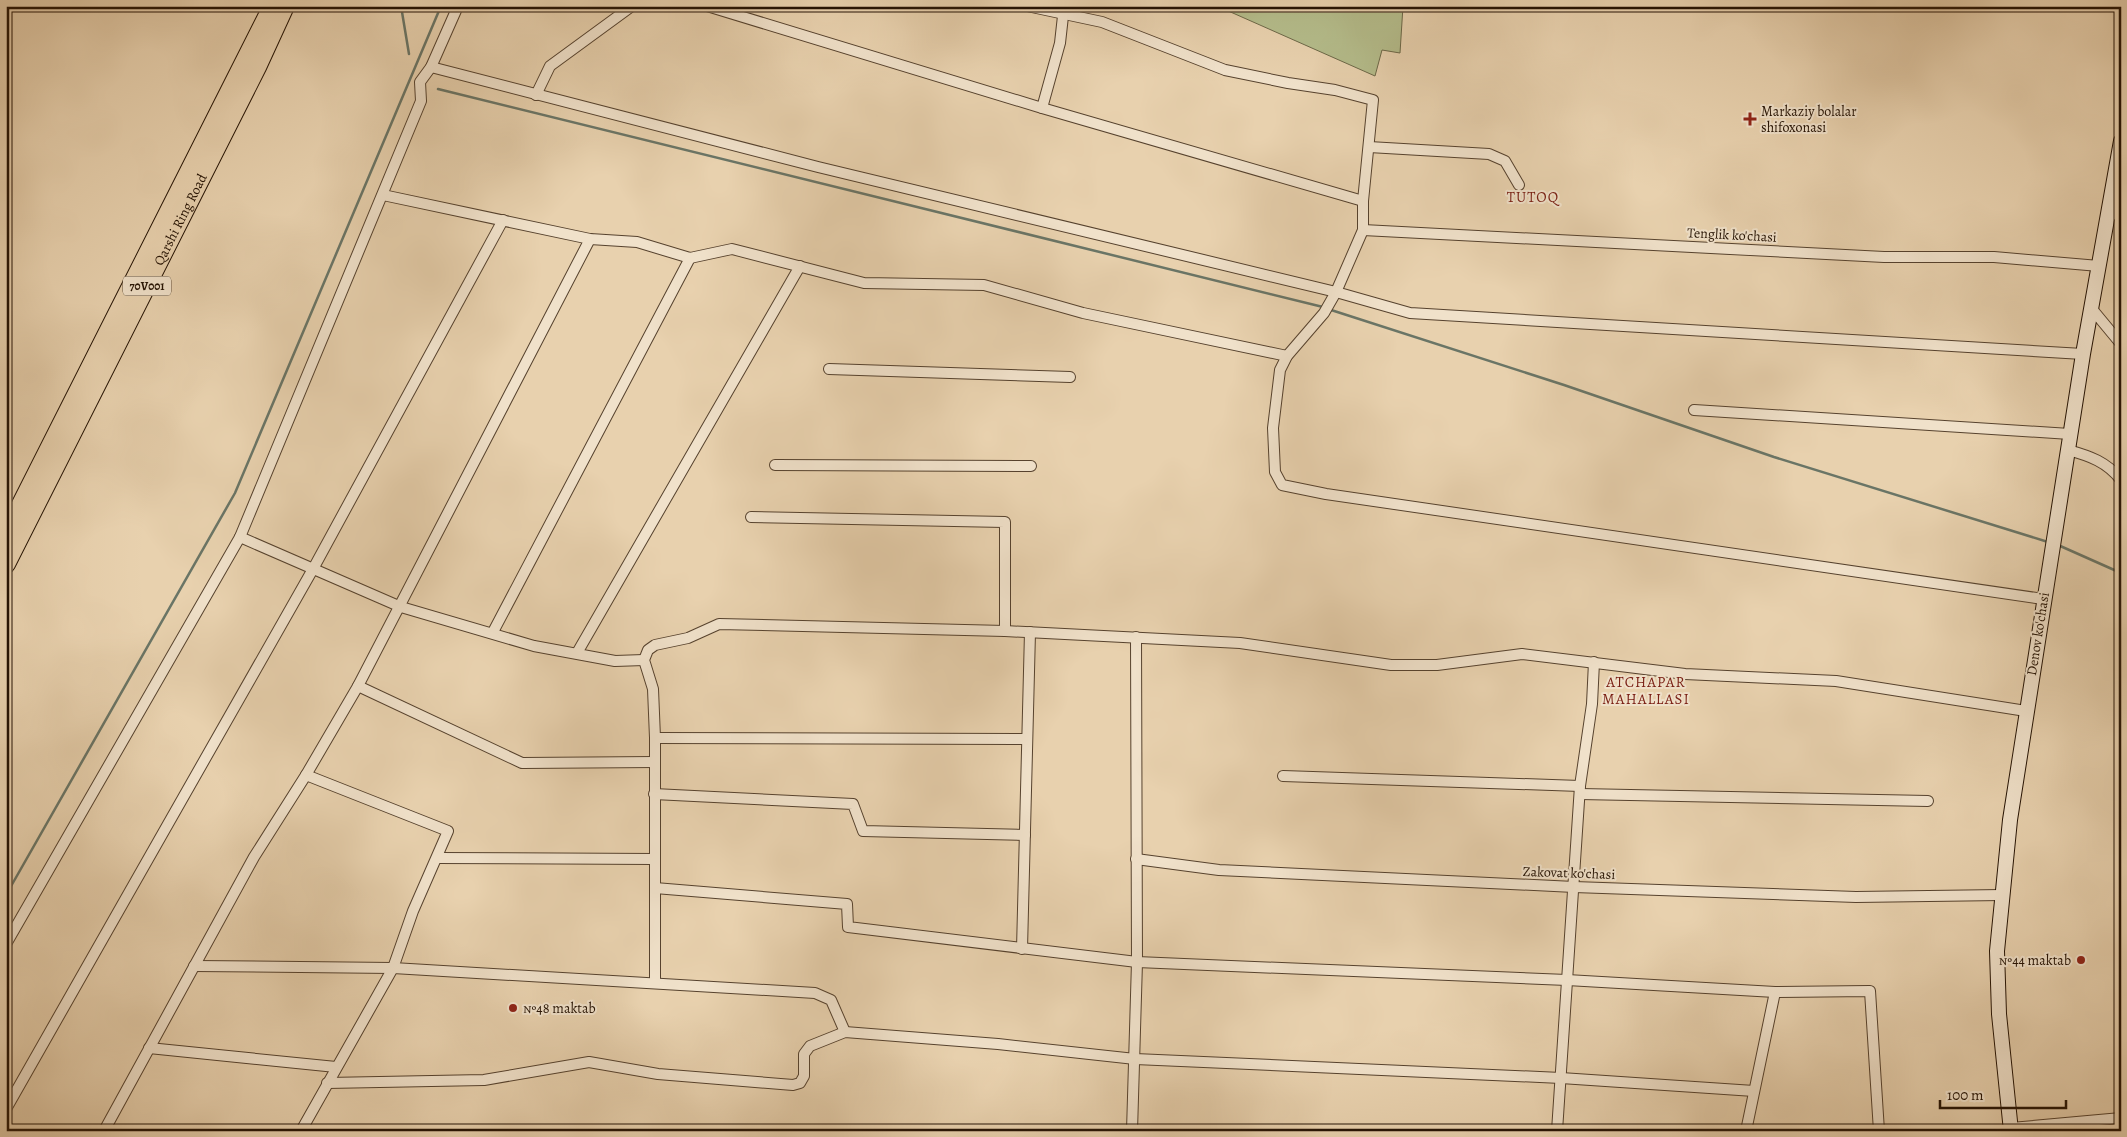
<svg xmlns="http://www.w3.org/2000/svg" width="2127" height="1137" font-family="Alegreya,serif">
	<rect width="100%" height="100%" fill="#e8d1ae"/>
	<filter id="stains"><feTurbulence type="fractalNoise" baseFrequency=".004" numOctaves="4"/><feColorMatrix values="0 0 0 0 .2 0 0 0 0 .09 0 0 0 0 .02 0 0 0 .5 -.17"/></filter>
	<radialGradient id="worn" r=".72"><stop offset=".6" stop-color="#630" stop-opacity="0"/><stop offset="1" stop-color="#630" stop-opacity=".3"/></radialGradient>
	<polygon fill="#b4bc8b" stroke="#6c6848" points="1217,6 1403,6 1400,53 1382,50 1375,76"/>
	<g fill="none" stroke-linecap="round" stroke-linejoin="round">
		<g stroke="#6a7566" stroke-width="2.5">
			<polyline points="401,6 409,54"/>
			<polyline points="438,89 1323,307"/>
			<polyline points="1328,309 1564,385 1774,457 2048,542"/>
			<polyline points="2058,545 2121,573"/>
			<polyline points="6,895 235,493 441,6"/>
		</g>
		<defs>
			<g id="street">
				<polyline points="707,6 1042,108 1363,201"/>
				<polyline points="1027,6 1102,22 1225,70 1288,83 1335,90 1373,100 1363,201 1363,230 1336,292 1324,313 1287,356 1280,370 1273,428 1275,472 1282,485 1326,494 2043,599"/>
				<polyline points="431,67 818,167 1336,292 1410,313 2083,354"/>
				<polyline points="536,95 550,66 632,6"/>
				<polyline points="1042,108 1060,43 1064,7"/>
				<polyline points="1369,147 1489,154 1505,161 1519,185"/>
				<polyline points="383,195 590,239 637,242 690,258 732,249 864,283 984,285 1083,313 1287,356"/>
				<polyline points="2108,210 2121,217"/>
				<polyline points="1363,230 1884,257 1994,257 2099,266"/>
				<polyline points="2092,309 2121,344"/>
				<polyline points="829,369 1070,377"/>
				<polyline points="1694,410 2070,434"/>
				<path d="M2068,450c22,6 39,12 53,30"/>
				<polyline points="775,465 1031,466"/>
				<polyline points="751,517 1005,522 1005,631"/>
				<polyline points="240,537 401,607 534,646 615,661 644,660"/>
				<polyline points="493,632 690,258"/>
				<polyline points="577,653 800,266"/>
				<polyline points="358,686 522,763 655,762"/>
				<polyline points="655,738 1027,739"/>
				<polyline points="1283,776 1580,786"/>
				<polyline points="654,794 853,804 863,831 1025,835"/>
				<polyline points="1580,794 1928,801"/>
				<polyline points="437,858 654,859"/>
				<polyline points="1136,859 1219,870 1574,887 1856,897 2002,895"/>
				<polyline points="655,888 847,904 848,927 1137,962 1567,980 1775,992 1870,991 1879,1131"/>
				<polyline points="6,944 240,537 421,101 420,82 431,67 458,6"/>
				<polyline points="1022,949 1030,632"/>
				<polyline points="194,966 393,968 815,993 831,1000 845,1032"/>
				<polyline points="655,983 655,738 653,689 644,660 648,650 655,645 688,638 719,624 1005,631 1240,643 1391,665 1437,665 1522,654 1685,674 1836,681 2026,711"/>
				<polyline points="149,1048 336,1067"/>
				<polyline points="327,1083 484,1080 589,1062 658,1074 793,1085 800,1083 804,1076 804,1054 810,1046 845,1032 998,1044 1135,1059 1561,1078 1754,1091"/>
				<polyline points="6,1109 313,569 503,220"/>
				<polyline points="2011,1128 2121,1118"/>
				<polyline points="104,1131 254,857 306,775 358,686 590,239"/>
				<polyline points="301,1131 393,968 413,911 448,831 306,775"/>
				<polyline points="1132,1131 1137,962 1136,637"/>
				<polyline points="1557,1131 1580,786 1592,704 1594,662"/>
				<polyline points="1746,1131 1775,992"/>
			</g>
			<polyline id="secondary" points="2011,1131 1999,1014 1997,951 2010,820 2083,354 2121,141"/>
			<g id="highway">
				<polyline points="6,534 269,13"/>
				<path id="s1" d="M6,564l251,-497 28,-61"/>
			</g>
		</defs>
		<use href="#street" stroke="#56422e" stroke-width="12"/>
		<use href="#secondary" stroke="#251304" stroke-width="16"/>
		<use href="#highway" stroke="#251304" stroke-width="20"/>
		<use href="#street" stroke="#f0e1ca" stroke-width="10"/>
		<use href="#secondary" stroke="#f0e1ca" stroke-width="14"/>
		<use href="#highway" stroke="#e8d1ae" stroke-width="18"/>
	</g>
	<g fill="#8f2418" stroke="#f0e1ca" stroke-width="2">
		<path d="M1747.5 111.5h5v5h5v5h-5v5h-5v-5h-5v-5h5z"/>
		<circle cx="2081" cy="960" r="5"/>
		<circle cx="513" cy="1008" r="5"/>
	</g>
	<g text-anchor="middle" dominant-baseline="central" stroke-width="4" stroke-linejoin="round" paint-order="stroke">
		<rect fill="#f0e1ca" stroke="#62513f" stroke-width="1" x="123" y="276.5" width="48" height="19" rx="4"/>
		<g font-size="12" font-weight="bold" fill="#251304">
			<text x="147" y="286">70V001</text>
		</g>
		<g font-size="14" fill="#251304" stroke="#f0e1ca" text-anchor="start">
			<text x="1761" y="111">Markaziy bolalar<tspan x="1761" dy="16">shifoxonasi</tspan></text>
			<text x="2071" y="960" text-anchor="end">№44 maktab</text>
			<text x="523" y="1008">№48 maktab</text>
		</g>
		<g font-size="14" fill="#251304" stroke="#f0e1ca">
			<text stroke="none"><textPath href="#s1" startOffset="386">Qarshi Ring Road</textPath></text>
			<text transform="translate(1732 235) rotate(3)">Tenglik ko'chasi</text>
			<text transform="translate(2038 634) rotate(-81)">Denov ko'chasi</text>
			<text transform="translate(1569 873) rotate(2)">Zakovat ko'chasi</text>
		</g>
		<g font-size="15" letter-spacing="1" fill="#7a1f14" stroke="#f0e1ca">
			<text x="1533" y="197">TUTOQ</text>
			<text x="1646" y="682">ATCHAPAR<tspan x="1646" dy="17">MAHALLASI</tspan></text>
		</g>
	</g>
	<rect width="2127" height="1137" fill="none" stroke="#e8d1ae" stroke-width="25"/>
	<rect x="8" y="8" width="2112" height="1122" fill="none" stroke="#251304" stroke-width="2.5"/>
	<rect x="12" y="12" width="2102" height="1112" fill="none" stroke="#251304"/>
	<path d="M1940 1100v8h126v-8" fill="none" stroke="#251304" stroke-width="2.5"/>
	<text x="1947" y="1100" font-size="15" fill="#251304" stroke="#f0e1ca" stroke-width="4" paint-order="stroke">100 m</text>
	<rect width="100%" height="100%" filter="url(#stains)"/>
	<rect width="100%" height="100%" fill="url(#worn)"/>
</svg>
